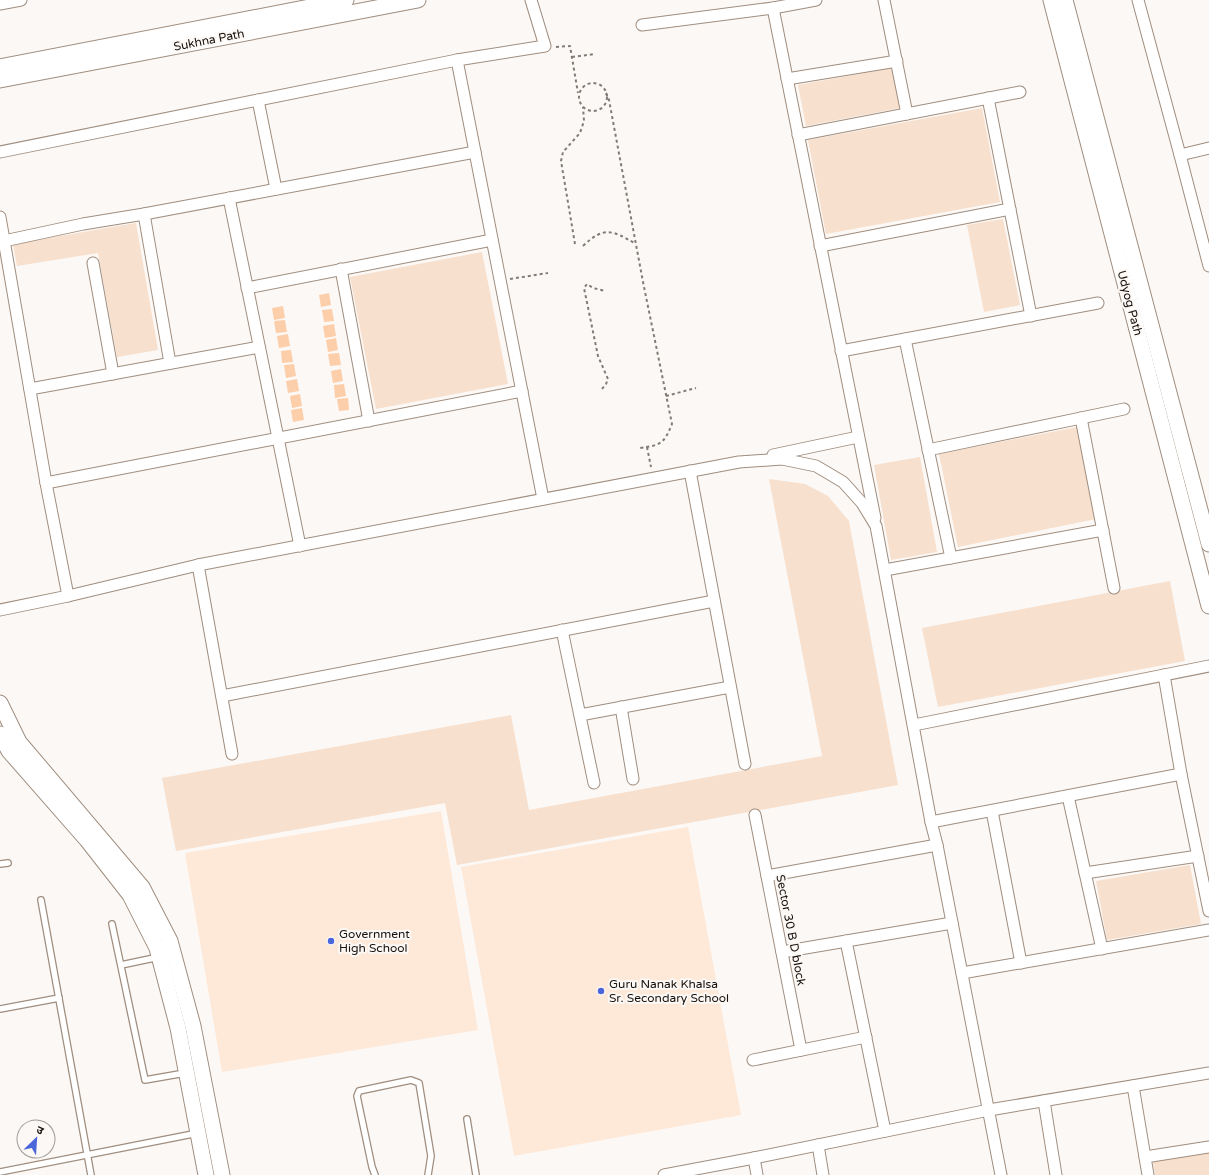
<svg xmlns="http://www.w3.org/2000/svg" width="1209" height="1175" font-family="'Varela Round','Noto Sans Devanagari',sans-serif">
	<rect width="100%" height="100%" fill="#fcf8f5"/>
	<g fill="#fee9d9">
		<polygon points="441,811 478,1030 222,1072 185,853"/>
		<polygon points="688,827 741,1115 514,1156 461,867"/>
	</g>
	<g fill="#f7e0ce">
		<polygon points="892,68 900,108 806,126 798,85"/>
		<polygon points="982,108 1000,202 826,234 808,140"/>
		<polygon points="1003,219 1020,305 984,312 967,225"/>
		<polygon points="136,223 158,350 117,357 98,253 17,266 13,244"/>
		<polygon points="482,252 508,384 376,409 350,277"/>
		<polygon points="1077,427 1096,519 958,547 939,454"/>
		<polygon points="920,457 937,552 891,560 874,465"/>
		<polygon points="769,479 805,484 828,496 849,521 898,785 457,865 445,803 176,851 162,778 511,715 529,810 822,756"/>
		<polygon points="1170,581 1185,661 938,707 922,628"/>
		<polygon points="1190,865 1201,924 1107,940 1096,881"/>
		<polygon points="1209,1151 1209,1175 1155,1175 1153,1162"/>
	</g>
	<g fill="#fcceaa">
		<polygon points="329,293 331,305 321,307 319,295"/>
		<polygon points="283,306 285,318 274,320 272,308"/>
		<polygon points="332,309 334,321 324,322 322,310"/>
		<polygon points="285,320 287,332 276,333 274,321"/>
		<polygon points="334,324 336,336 325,338 323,326"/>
		<polygon points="288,334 290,346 279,348 277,336"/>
		<polygon points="336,338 338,350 328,352 326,340"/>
		<polygon points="291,350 293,362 282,363 281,351"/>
		<polygon points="339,353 341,365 330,366 328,354"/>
		<polygon points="294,364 296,376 286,378 284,365"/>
		<polygon points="341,369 343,381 333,383 331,371"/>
		<polygon points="297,379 299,391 288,393 286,381"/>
		<polygon points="344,384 346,396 335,398 334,385"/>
		<polygon points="300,394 302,406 292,408 290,396"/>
		<polygon points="348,398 349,410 339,411 337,399"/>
		<polygon points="302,408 304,420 293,422 291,410"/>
	</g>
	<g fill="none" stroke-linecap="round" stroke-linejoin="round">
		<defs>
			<g id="lane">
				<polyline points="0,864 8,863"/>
				<polyline points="41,900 91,1175"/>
				<polyline points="112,924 145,1080 185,1073"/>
				<polyline points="121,965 159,957"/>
				<polyline points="0,1009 59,998"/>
				<polyline points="467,1119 476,1175"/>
				<polyline points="0,1172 198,1133"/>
				<polyline points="375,1175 372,1167 357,1096 359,1091 411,1080 419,1083 431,1156 428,1175"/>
			</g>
			<g id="street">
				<polyline points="884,0 907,114"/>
				<polyline points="1138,0 1180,155 1209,266"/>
				<polyline points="0,4 21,0"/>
				<polyline points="773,8 875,518"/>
				<polyline points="642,25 773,8 816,0"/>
				<polyline points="457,60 543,499"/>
				<polyline points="787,79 897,61"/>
				<polyline points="988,98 1031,316"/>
				<polyline points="258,100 276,189"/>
				<polyline points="798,135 1020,92"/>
				<polyline points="0,152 457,60 545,46 531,0"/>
				<polyline points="1180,155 1209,148"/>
				<polyline points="229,198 300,546"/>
				<polyline points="144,214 170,363"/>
				<polyline points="0,217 46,483 68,596"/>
				<polyline points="4,241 83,224 144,214 475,152"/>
				<polyline points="820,246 1010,209"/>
				<polyline points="93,263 113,374"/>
				<polyline points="341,269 369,421"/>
				<polyline points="247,288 492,240"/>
				<polyline points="905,339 951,558"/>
				<polyline points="841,351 1098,303"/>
				<polyline points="30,389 259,347"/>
				<polyline points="1081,418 1114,588"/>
				<polyline points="928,450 1124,409"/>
				<polyline points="773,455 858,437"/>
				<polyline points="690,471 745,764"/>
				<polyline points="46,483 522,391"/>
				<polyline points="198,565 232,754"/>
				<polyline points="885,570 1103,530"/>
				<polyline points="0,610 68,596 198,565 739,462 782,459 816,466 843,482 862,503 876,526 931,822 937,845 1001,1175"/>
				<polyline points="562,630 594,783"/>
				<polyline points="1164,675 1181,774 1209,911"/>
				<polyline points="222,696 714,601"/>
				<polyline points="621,707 633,779"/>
				<polyline points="580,715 730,687"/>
				<polyline points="914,725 1209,666"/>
				<polyline points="1068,796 1102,949"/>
				<polyline points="992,811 1021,963"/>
				<polyline points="755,815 801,1050"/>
				<polyline points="931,822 1181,774"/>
				<polyline points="1085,873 1198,856"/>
				<polyline points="767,876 937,845"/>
				<polyline points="846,941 885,1131"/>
				<polyline points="782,952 952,923"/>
				<polyline points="962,973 1209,930"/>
				<polyline points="753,1060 866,1037"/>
				<polyline points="1133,1086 1148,1175"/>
				<polyline points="1044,1101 1056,1175"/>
				<polyline points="818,1145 823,1175"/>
				<polyline points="1145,1157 1209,1147"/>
				<polyline points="754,1158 757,1175"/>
				<polyline points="664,1175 754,1158 989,1110 1209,1073"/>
			</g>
			<g id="secondary">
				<polyline points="1051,0 1209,606"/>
				<polyline points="1065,0 1209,544"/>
				<polyline points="0,67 346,0"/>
				<polyline points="0,80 418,0"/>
				<polyline points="0,703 19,742 142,887 170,941 193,1026 222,1175"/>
				<polyline points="0,734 9,751 87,840 130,895 157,948 178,1028 206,1175"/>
			</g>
		</defs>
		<use href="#lane" stroke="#9f8d7f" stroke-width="8"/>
		<use href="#street" stroke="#9f8d7f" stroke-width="13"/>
		<use href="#secondary" stroke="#9f8d7f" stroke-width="17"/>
		<g stroke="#817b77" stroke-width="2" stroke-dasharray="3 3" stroke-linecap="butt">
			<polyline points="556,47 570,46 578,93"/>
			<polyline points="572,57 595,54"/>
			<circle cx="593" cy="97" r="14"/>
			<path d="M606,93l3,7 34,182 29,142c-8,20 -11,21 -32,24"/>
			<polyline points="575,244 561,161 563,152 580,133 584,121 583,107"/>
			<path d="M583,246c21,-20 29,-16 53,-2"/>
			<polyline points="510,279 548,273"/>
			<polyline points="602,389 606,384 608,379 598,356 584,288 587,284 593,288 605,291"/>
			<polyline points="666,396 696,388"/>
			<polyline points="647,447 651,467"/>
		</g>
		<use href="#lane" stroke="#fff" stroke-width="5.5"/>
		<use href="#street" stroke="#fff" stroke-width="11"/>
		<use href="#secondary" stroke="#fff" stroke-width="15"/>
	</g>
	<g fill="#4b66da" stroke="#fcf8f5" stroke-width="1.5">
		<circle cx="331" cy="941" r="4"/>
		<circle cx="601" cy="991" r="4"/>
	</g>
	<g text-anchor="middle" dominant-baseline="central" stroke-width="4" stroke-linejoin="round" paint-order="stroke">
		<g font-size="12" fill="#17100b" stroke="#fcf8f5">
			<text transform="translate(209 40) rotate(-11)">Sukhna Path</text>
			<text transform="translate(1130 303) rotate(75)">Udyog Path</text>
			<text transform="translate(791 930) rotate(79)">Sector 30 B D block</text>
		</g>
		<g font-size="12" fill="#17100b" stroke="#fcf8f5" text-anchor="start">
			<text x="339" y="934">Government<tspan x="339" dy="14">High School</tspan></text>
			<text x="609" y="984">Guru Nanak Khalsa<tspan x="609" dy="14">Sr. Secondary School</tspan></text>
		</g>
	</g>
	<g transform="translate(36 1139) rotate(25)"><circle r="19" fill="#fcf8f5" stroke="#a09b97"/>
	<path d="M0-3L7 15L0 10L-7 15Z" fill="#4b66da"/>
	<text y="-6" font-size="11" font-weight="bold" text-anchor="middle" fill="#17100b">उ</text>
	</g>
</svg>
